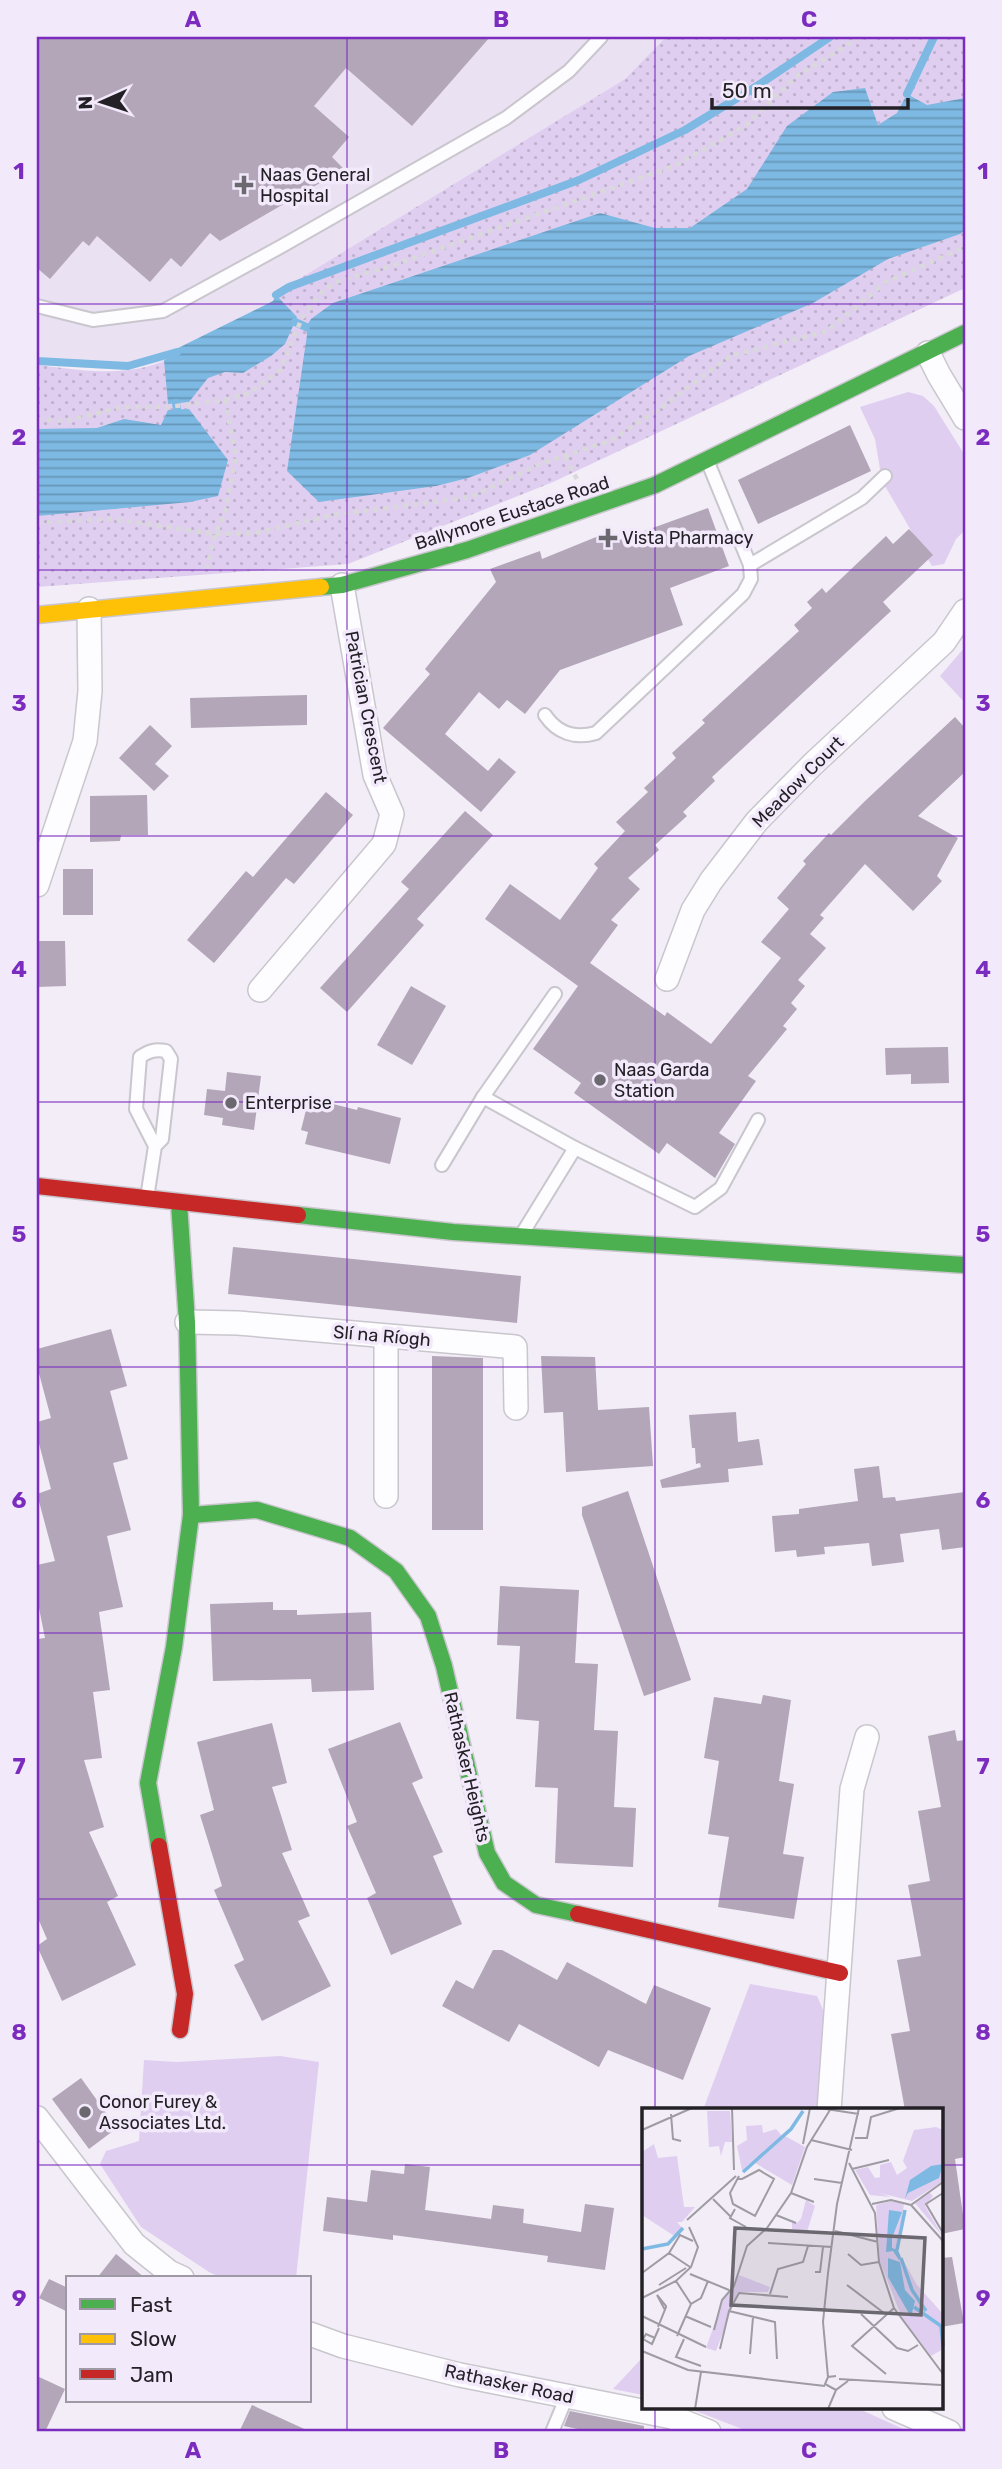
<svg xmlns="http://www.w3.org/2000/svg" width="1002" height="2469" font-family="Rubik,sans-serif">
	<defs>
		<pattern id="park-dots" width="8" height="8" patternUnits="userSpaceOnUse" patternTransform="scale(1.75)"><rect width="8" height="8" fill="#dfcef0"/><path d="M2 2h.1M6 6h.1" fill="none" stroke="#bfb1ce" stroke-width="1.8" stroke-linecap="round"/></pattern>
		<pattern id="water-rules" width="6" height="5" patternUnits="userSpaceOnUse" patternTransform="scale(1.75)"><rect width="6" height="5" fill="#7db9e2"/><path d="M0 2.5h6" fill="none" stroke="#6696b7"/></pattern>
	</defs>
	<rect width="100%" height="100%" fill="#f2edf7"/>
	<polygon fill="#eae1f3" points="37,37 666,37 625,79 278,292 273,301 179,355 161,362 128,370 37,365"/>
	<g fill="#dfcef0">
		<polygon points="908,392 923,396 934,406 964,454 965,530 956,539 944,564 932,566 882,481 875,439 860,407"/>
		<polygon points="965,647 965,703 940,676"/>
		<polygon points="750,1984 817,1996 826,2017 817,2110 703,2110"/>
		<polygon points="280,2056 319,2062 296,2278 222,2278 209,2272 141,2227 100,2164 106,2151 139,2141 144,2060 177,2062"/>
		<polygon points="643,2357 643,2395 613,2389"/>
		<polygon points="688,2408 857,2408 910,2432 750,2432"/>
	</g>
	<path fill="url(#park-dots)" d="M666,37h299v251l-412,194 -205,82 -311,23v-222c29,3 61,9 91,5 50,-5 102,-44 145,-69l5,-9 347,-213z"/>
	<g fill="url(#water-rules)">
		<polygon points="865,88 878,125 897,113 907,94 927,105 965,98 965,230 960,234 888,259 813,303 689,356 530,455 468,478 436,486 319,502 287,471 307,335 306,327 311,319 333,303 600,213 655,228 690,228 747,189 787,126 833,92"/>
		<polygon points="276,295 297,317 285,344 271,356 243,373 225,372 208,378 189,402 168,404 164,360 178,354 176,349 273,301"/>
		<polygon points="189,409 228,460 218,496 190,502 37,516 37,429 97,428 124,419 161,425 168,410"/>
	</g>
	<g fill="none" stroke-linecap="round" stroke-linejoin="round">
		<g stroke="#7db9e2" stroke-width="8">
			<polyline points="907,94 934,37"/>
			<polyline points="276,295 289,287 579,180 685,130 757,86 830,37"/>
			<polyline points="295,322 306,327"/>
			<polyline points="37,361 128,366 177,352"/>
			<polyline points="176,403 177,409"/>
		</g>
	</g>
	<g fill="#b2a6b8">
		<polygon points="37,37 490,37 412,126 346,68 314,106 349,137 332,157 344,169 220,241 210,233 181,267 171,258 150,282 97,236 89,246 83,241 50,279 37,268"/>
		<polygon points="850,425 871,471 758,524 738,480"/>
		<polygon points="708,508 729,566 670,588 683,625 560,670 525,714 507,700 499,709 479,692 445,734 488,771 499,758 516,772 481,812 383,728 430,674 425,669 496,582 490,569 540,551 542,559 601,535 611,543"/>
		<polygon points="909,529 933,555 883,602 891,611 712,777 715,781 683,812 687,816 655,845 659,850 628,878 640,889 611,920 618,925 590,963 665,1016 667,1012 711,1044 781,958 761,942 789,909 777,898 806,864 803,861 829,833 831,835 865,801 955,717 965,728 965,772 918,816 958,838 937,876 942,881 913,911 865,864 820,915 824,918 810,934 826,948 798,980 805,986 791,1003 797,1009 783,1026 787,1029 748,1076 756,1081 719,1133 735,1144 715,1178 667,1143 659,1154 574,1093 581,1083 533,1049 578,986 485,919 510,884 560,920 598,868 594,864 625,831 616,822 648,792 644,788 676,758 672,753 705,723 702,720 799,631 794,625 812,608 807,602 822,588 826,593 886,536 893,544"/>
		<polygon points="307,695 307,725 191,728 190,698"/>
		<polygon points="150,725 172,746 155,764 169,776 154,791 119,758"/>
		<polygon points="326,792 353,815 294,884 286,878 214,963 187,940 246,871 253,877"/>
		<polygon points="147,795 148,835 121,835 120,841 90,842 90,796"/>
		<polygon points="465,811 493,835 417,919 424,925 347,1012 320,988 409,889 401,882"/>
		<rect x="63" y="869" width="30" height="46"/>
		<polygon points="37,941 65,941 66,986 37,987"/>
		<polygon points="411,986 446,1006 412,1065 377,1045"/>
		<polygon points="948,1047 949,1083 911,1084 911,1074 886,1075 885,1048"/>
		<polygon points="227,1072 261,1076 254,1130 222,1125 223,1118 204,1115 207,1089 225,1091"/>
		<polygon points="309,1098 357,1110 358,1107 401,1118 390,1164 305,1144 308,1132 301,1130"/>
		<polygon points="233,1247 521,1276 517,1323 228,1294"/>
		<polygon points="111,1329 127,1386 110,1391 128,1459 113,1463 131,1530 107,1536 123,1607 99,1612 110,1690 93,1692 102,1758 84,1760 104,1827 89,1832 118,1896 107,1902 136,1965 62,2001 37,1946 47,1939 37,1916 37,1639 45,1638 37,1598 37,1565 55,1561 37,1494 51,1489 37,1436 37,1422 51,1418 37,1366 37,1349"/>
		<polygon points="432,1356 483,1358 483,1530 432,1530"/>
		<polygon points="541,1356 595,1357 598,1410 649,1407 653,1466 566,1472 563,1412 544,1413"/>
		<polygon points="736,1412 738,1442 759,1439 763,1465 728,1469 729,1482 662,1488 660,1480 701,1467 700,1463 696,1464 695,1448 692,1448 689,1415"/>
		<polygon points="879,1466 883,1498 895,1497 896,1501 965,1492 965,1547 942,1550 939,1529 900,1534 904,1562 872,1566 869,1543 824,1547 825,1554 797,1557 796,1550 775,1552 772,1516 799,1514 799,1509 858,1501 854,1469"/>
		<polygon points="628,1491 691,1680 644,1696 582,1515 582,1507"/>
		<polygon points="500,1586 579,1590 575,1663 598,1664 594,1730 618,1731 614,1807 636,1808 633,1867 555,1863 558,1788 535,1787 539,1721 516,1719 520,1646 497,1645"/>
		<polygon points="273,1602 273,1610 297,1610 297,1615 371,1612 374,1690 312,1692 311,1679 213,1681 210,1604"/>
		<polygon points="763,1695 791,1700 779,1781 794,1784 783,1854 804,1857 794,1919 718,1907 729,1837 708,1834 719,1761 704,1758 714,1697 761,1704"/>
		<polygon points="400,1722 423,1778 412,1783 443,1852 433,1856 462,1924 391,1955 367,1898 376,1893 347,1826 357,1822 328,1749"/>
		<polygon points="272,1723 287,1783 272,1787 292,1850 282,1853 310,1916 298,1921 331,1986 262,2021 234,1965 244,1960 214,1890 222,1886 200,1815 214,1810 197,1742"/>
		<polygon points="955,1730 957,1741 965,1740 965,2157 955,2159 965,2229 941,2234 941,2110 905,2110 891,2034 910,2031 897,1960 921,1956 908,1885 930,1881 918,1811 941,1807 928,1736"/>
		<polygon points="493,1950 502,1950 557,1980 567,1962 646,2004 654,1985 711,2008 683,2080 608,2050 599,2067 519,2024 509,2042 442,2006 456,1980 473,1989"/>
		<polygon points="81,2078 117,2128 89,2149 52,2099"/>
		<polygon points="405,2164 430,2167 425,2210 491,2219 493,2205 524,2209 523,2223 581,2232 585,2204 614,2208 605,2270 547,2262 548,2256 393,2235 393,2240 323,2231 327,2197 367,2202 371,2170 404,2174"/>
		<polygon points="116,2254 145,2278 97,2278"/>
		<polygon points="952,2257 964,2323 941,2327 941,2258"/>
		<polygon points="49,2279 68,2288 68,2312 39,2298"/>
		<polygon points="37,2376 65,2389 45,2432 37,2432"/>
		<polygon points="252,2405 311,2432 239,2432"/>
		<polygon points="570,2411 644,2426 644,2432 591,2432 564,2426"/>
	</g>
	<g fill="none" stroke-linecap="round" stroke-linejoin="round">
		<defs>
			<g id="lane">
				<polyline points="37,306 93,320 163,311 282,246 506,118 569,71 601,37"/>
				<polyline points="750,565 862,498 885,476"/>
				<path d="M545,715c12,18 30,24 51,18l147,-139 8,-15 -1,-14 -43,-105"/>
				<polyline points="575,1148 695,1207 721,1188 758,1120"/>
				<polyline points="442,1165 483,1097"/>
				<path d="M147,1198l8,-52 -19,-37 4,-52c9,-6 15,-8 26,-6l5,8 -9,80 -7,7"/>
				<polyline points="522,1234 575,1148 483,1097 555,994"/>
				<polyline points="552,2432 567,2396"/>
			</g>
			<g id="street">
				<polyline points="928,353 939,375 965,418"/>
				<polyline points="37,885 85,741 90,691 89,609"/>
				<polyline points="667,979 693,910 711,881 757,821 813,764 944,642 965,611"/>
				<polyline points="260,990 384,844 392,814 375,775 342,585"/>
				<polyline points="187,1322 238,1323 515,1347 516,1408"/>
				<polyline points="386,1337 386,1496"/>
				<polyline points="829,2110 852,1789 867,1737"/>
				<polyline points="37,2118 134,2244 169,2272 182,2278"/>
				<polyline points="310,2334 343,2346 460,2375 672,2417 709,2432"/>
				<polyline points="894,2408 949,2432"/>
			</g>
			<g id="fast">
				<polyline points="321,587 342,585 467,550 655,485 965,333"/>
				<polyline points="298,1215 453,1232 965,1265"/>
				<polyline points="191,1515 257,1510 350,1538 396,1571 428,1616 444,1666 487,1853 504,1883 536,1905 578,1914"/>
				<polyline points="159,1846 148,1783 174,1647 191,1515 187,1322 179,1203"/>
			</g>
			<polyline id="slow" points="37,615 321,587"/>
			<g id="jam">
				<polyline points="37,1186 298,1215"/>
				<polyline points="159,1846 185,1994 180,2030"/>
				<polyline points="578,1914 840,1973"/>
			</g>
		</defs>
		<use href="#lane" stroke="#c9c6cd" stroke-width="16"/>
		<use href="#street" stroke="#c9c6cd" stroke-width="26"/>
		<use href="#fast" stroke="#c9c6cd" stroke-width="19"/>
		<use href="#slow" stroke="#c9c6cd" stroke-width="19"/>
		<use href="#jam" stroke="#c9c6cd" stroke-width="19"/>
		<g stroke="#d9d8db" stroke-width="4.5" stroke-dasharray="5 5" stroke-linecap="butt">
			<polyline points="225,400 250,393 280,370 302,318 320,294 335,282 391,266 674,166 745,126 797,76 860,37"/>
			<polyline points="37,419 66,421 122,407 168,407 225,400 236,457 224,516 215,534 207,568"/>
			<polyline points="565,457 578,481"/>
			<polyline points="37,523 112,519 215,534 255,533 333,515 471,497 540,464 610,441 661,408 730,356 827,331 886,282 965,247"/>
		</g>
		<use href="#lane" stroke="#fdfcfe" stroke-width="12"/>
		<use href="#street" stroke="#fdfcfe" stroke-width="23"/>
		<use href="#fast" stroke="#4caf50" stroke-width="16"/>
		<use href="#slow" stroke="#ffc107" stroke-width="16"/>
		<use href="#jam" stroke="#c62828" stroke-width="16"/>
	</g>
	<path fill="none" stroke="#7b2cbf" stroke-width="2" stroke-opacity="0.55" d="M347,37v2395M655,37v2073M37,304h928M37,570h928M37,836h928M37,1102h928M37,1367h928M37,1633h928M37,1899h928M37,2165h606M941,2165h24M655,2408v24"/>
	<g fill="#6b686f" stroke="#f2e9fb" stroke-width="2.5">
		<path d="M240.5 174.5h7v7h7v7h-7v7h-7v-7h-7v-7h7z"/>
		<path d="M604.5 527.5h7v7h7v7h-7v7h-7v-7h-7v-7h7z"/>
		<circle cx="600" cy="1080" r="7"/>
		<circle cx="231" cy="1103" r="7"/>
		<circle cx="85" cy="2112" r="7"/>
	</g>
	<g text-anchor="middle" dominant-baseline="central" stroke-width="7" stroke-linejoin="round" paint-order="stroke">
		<g font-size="18" fill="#232026" stroke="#f2e9fb" text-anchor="start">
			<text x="260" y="175">Naas General<tspan x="260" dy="21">Hospital</tspan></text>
			<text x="622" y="538">Vista Pharmacy</text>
			<text x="614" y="1070">Naas Garda<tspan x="614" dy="21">Station</tspan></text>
			<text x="245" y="1103">Enterprise</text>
			<text x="99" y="2102">Conor Furey &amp;<tspan x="99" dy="21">Associates Ltd.</tspan></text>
		</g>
		<g font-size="18" fill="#232026" stroke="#f2e9fb">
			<text transform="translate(512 513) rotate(-18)">Ballymore Eustace Road</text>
			<text transform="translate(366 707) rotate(79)">Patrician Crescent</text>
			<text transform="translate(798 782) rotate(-45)">Meadow Court</text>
			<text transform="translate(382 1336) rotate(5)">Slí na Ríogh</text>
			<text transform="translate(467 1767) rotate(77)">Rathasker Heights</text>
			<text transform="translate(509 2384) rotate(12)">Rathasker Road</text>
		</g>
	</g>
	<g transform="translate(642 2108)">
		<rect width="301" height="301" fill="#f2edf7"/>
		<path d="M294,19l7,3v51l-31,20 -32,-8v-28l11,-3 6,13 10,-7 -4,-7 11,-31zM143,28l20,11 -13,38 -37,-22zM12,36l4,14 19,-2 7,51h11l-13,15h-5l6,7 -7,8 -34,-22v-63zM164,92l9,6 -8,26 -15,-3v-9l5,3 4,-4zM97,167l31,12 -2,5h-30l-22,59 -10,-3 17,-48z" fill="#dfcef0"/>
		<path d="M65,3h23l2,31h-7l-4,14 -2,-10 -10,1zM120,17l1,8 13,-4 6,7 -40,34 -5,-24 10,-6 -1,-14zM226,59l7,11 7,-1 -2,16 11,4 -21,-2 -15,-25zM287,84l4,4 -8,10 18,31 -28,-34zM249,93l13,3 -7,45 20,36 26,29v35l-12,7 -29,-38 -22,-56 -4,-57z" fill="#dfcef0"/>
		<path d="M301,56l-4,14 -31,15 -3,6 5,-19 21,-14zM247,102l13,2 -10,26v10l6,2 3,8 -2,2 -6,-9 -7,1zM246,150l12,4 5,28 10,11 -4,16 -23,-40z" fill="#7db9e2"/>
		<path fill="none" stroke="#7db9e2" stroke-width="3.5" d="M101,64l48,-43 12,-18M0,141l26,-5 15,-16M255,142l8,-40M259,150l11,32 14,21M272,199l27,19 2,20"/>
		<path fill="none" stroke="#9f9ba3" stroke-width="2" d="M90,0l2,62M177,0l40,6M29,6l2,25 8,2M0,22l50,-22M213,30h12l4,-21 29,-9M169,32l41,10M161,36l7,-36M207,55l26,50 4,49 15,46 49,66M210,61l37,-9M96,71h4l17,-9 15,9 -19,37 -22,-12 -3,-11 9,-17M172,71l28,4M149,85l23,9M301,85l-17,11 17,29M71,91l18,18M230,96l19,-4 20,5 32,36M269,97l32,-23M93,101l-5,9 16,9M134,107l20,8M45,112l49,-44M193,123l43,11M126,135l64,4M27,145l21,14M206,146l13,11 18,-3M173,164h5l3,-25M0,165l27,-20 11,-18 13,6M48,166l39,16M34,173l15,23M17,177l27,-17M205,177l37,28M128,186l8,-25 25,-7 5,-16M0,190l34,-17 15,-14 7,-20 -9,-20M87,203l46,11 2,37M219,206l36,34 11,3 10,-6M0,208l64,31M43,208l26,11M16,219l8,-20v-1l-9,-11 8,15M72,222l8,-30 12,-14 13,-40 20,-18 24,-35 16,-46 23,-37M35,228l14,-32 10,-6 7,-17M13,230l-9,-4 -3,5 9,5 7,-16M42,231l-8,18 25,9M78,241l9,-38 10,-18 49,4M0,243l46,19 137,16M108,246l3,-37M244,266l-34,-28 42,-38M186,269l-5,-55 5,-49 9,-69 22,-96M197,271l102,6M194,282l-11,-6 3,-7 8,-1M53,301l6,-37M186,301l8,-19 12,-9"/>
		<path fill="#6b686f" fill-opacity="0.15" stroke="#6b686f" stroke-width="3.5" d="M93,120l190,10 -4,77 -190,-10z"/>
		<rect width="301" height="301" fill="none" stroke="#232026" stroke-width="3.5"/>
	</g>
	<rect width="1002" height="2469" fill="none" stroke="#f2e9fb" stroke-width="77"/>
	<rect x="66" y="2276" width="245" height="126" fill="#f2e9fb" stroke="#9f99a6" stroke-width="2"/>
	<rect x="80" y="2299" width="35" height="10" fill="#4caf50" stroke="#9f99a6" stroke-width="2"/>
	<text x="130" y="2312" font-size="21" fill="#232026">Fast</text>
	<rect x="80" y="2334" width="35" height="10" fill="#ffc107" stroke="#9f99a6" stroke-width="2"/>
	<text x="130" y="2346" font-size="21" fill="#232026">Slow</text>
	<rect x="80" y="2369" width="35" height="10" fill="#c62828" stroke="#9f99a6" stroke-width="2"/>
	<text x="130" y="2382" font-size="21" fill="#232026">Jam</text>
	<g transform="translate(102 102) rotate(267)" stroke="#f2e9fb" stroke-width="5" paint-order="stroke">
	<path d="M0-5L12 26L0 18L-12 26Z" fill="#232026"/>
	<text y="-10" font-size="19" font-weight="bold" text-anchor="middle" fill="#232026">N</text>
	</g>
	<path d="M712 98v10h196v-10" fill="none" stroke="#232026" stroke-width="3.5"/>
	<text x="722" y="98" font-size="21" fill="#232026" stroke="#f2e9fb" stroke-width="5" paint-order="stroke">50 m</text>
	<rect x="38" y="38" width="926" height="2392" fill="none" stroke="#7b2cbf" stroke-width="2.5"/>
	<g font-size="23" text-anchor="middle" font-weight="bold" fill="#7b2cbf">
		<text x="193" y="27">A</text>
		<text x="501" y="27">B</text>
		<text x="809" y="27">C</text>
		<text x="19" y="179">1</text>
		<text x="983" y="179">1</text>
		<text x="19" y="445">2</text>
		<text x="983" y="445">2</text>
		<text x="19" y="711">3</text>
		<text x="983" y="711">3</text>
		<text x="19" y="977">4</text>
		<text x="983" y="977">4</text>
		<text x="19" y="1242">5</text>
		<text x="983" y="1242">5</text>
		<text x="19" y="1508">6</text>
		<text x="983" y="1508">6</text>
		<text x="19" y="1774">7</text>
		<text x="983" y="1774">7</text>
		<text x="19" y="2040">8</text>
		<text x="983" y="2040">8</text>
		<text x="19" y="2306">9</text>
		<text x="983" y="2306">9</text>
		<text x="193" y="2458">A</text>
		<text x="501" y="2458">B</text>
		<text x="809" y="2458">C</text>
	</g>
</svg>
